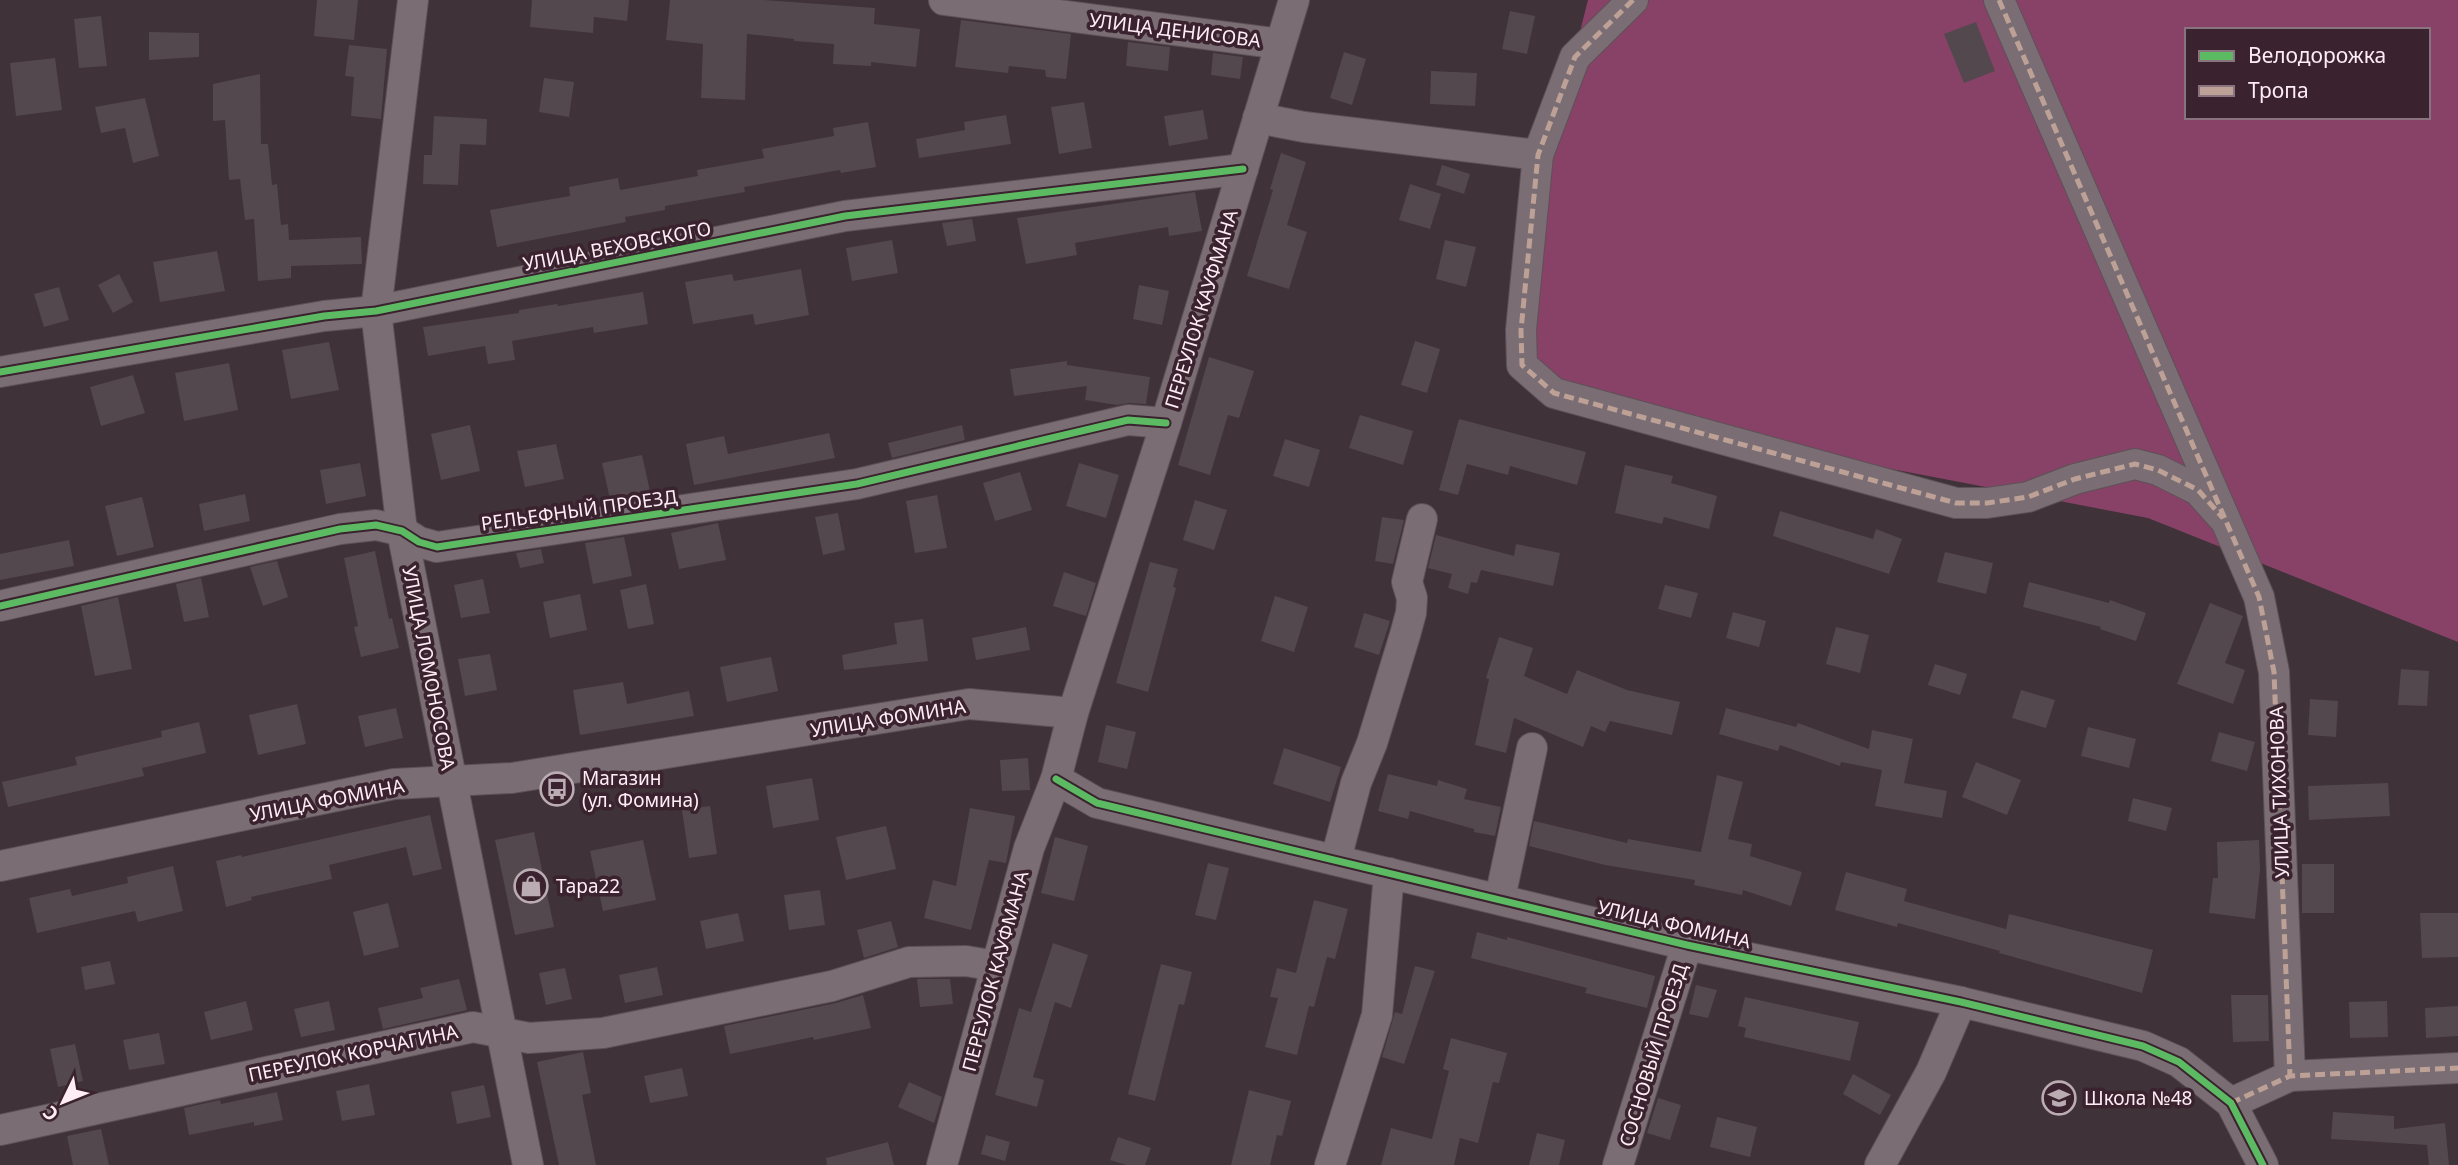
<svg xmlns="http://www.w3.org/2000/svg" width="2458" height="1165" font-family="'Noto Sans',sans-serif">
	<rect width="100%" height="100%" fill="#3f3238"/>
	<path fill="#894267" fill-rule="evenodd" d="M1588,0h870v642l-310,-124 -601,-115 -37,-96zM2187,30h241v87h-241z"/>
	<g fill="#53484d">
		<polygon points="317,0 358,0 354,40 314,36"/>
		<polygon points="532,0 629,0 627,21 594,17 593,33 530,27"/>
		<polygon points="670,0 764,0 875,8 874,24 920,29 916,67 871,62 871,66 833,64 834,44 794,41 794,39 747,34 745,100 701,98 703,44 666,40"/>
		<polygon points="1510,11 1535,16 1527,54 1502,49"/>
		<polygon points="101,16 107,66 79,68 74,19"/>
		<polygon points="961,20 1071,34 1066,79 1046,77 1045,70 1009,66 1008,73 955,67"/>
		<polygon points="1976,22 1995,71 1964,83 1944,34"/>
		<polygon points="149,32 199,33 199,57 149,60"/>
		<polygon points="1128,42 1170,47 1168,71 1126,66"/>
		<polygon points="349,45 387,49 381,119 351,116 354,77 345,76"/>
		<polygon points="1344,52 1366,59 1352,105 1330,98"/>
		<polygon points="1213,53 1243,57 1240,79 1211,75"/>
		<polygon points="55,58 62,110 16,116 10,63"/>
		<polygon points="1431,71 1477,73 1475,106 1430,104"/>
		<polygon points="260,74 261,144 268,144 272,185 277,184 281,225 288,224 289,240 361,237 362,264 291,266 291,278 258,281 254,219 245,220 240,179 229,180 225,120 213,121 213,84"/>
		<polygon points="544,78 574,82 569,117 539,112"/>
		<polygon points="145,98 159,156 133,163 125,128 101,133 95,107"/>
		<polygon points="1084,102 1092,148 1059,154 1051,107"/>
		<polygon points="1203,110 1208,139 1169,146 1164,116"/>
		<polygon points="1006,115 1011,144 919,158 916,139 965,130 964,122"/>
		<polygon points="434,116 487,119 486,145 460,144 458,185 423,184 424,155 432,155"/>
		<polygon points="868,122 876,167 841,173 840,170 744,187 745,192 665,206 665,210 625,217 626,222 497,247 490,210 570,196 569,187 618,178 620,190 698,176 697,170 764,158 762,149 834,136 833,128"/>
		<polygon points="1281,153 1306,162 1287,225 1307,232 1289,289 1247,276 1273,190 1270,189"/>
		<polygon points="1442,165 1470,174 1464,194 1436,185"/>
		<polygon points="1410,184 1441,194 1430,229 1399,220"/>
		<polygon points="1195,192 1202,231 1169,236 1168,227 1075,243 1077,255 1026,264 1017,218"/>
		<polygon points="972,219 976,241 947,246 942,223"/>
		<polygon points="892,240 898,273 852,281 846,248"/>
		<polygon points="1445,240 1476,247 1466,287 1436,279"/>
		<polygon points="217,251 225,291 160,302 153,262"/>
		<polygon points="801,269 809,315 755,325 753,314 693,324 685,282 732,274 734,281"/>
		<polygon points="119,274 133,302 113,313 98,285"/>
		<polygon points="1139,285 1169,291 1162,325 1133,319"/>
		<polygon points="59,287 69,320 44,327 34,294"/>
		<polygon points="643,292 648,324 594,333 593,327 512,341 515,360 488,364 485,346 428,356 423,327 519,313 519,310 557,304 558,306"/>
		<polygon points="1415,341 1440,349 1427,393 1401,385"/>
		<polygon points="329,342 339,390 291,399 282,350"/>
		<polygon points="1209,357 1254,371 1239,418 1228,415 1210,475 1178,465"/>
		<polygon points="1067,361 1067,365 1150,377 1146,404 1129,403 1117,405 1085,400 1087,386 1014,396 1010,369"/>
		<polygon points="229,363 238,410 184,421 175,373"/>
		<polygon points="133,375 145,413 101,426 90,387"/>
		<polygon points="1360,415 1413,431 1403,465 1349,448"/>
		<polygon points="1459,419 1586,452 1577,485 1510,466 1508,475 1467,464 1458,495 1439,490"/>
		<polygon points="470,425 480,471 441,480 431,434"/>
		<polygon points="962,425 965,440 892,458 888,443"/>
		<polygon points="829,433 835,458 694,485 686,444 724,436 728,454"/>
		<polygon points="1285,439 1320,450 1309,487 1273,476"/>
		<polygon points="556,444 564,479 525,487 517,451"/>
		<polygon points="642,455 650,491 610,499 602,463"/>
		<polygon points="360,463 366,496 326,504 320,470"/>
		<polygon points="1079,463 1119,475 1106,518 1066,506"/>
		<polygon points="1625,465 1673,476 1671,483 1717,496 1709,529 1664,517 1662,524 1615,513"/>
		<polygon points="1020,472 1032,510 995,521 983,483"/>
		<polygon points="245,494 250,521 204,531 199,504"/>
		<polygon points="937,495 947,548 915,553 906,501"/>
		<polygon points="142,497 154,547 117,556 105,506"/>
		<polygon points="1195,500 1227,510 1214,550 1183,540"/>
		<polygon points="1780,511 1873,539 1876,529 1902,539 1889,574 1773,536"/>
		<polygon points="838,513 845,550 823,555 815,517"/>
		<polygon points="1382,517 1404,520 1393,564 1375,561"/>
		<polygon points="718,523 726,560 679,569 671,533"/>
		<polygon points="1436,535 1514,556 1516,544 1560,553 1553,586 1481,570 1477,583 1471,582 1468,594 1448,588 1452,574 1428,568"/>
		<polygon points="624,537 632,576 593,584 585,543"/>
		<polygon points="69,540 74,566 0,580 0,554"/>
		<polygon points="541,549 544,563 520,568 516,553"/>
		<polygon points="375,551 389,619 392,618 399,648 361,657 354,627 358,626 344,558"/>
		<polygon points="1945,552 1993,563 1986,594 1937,582"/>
		<polygon points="277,561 288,597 263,606 250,567"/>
		<polygon points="1150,562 1178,569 1173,587 1176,588 1148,692 1116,683"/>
		<polygon points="1064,572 1096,583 1086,616 1053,606"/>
		<polygon points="201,578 209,617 184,622 176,584"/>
		<polygon points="483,579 490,613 461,618 454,585"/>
		<polygon points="2029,582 2109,603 2110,600 2146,613 2136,641 2100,629 2101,627 2023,607"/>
		<polygon points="646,584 654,624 628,629 620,590"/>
		<polygon points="1665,585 1698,593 1691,618 1658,609"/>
		<polygon points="580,594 587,630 550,638 543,602"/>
		<polygon points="1275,596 1308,607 1294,652 1261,641"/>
		<polygon points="118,597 132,669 95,676 81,606"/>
		<polygon points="2210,603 2243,616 2225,663 2245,670 2233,704 2177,684"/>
		<polygon points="1733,612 1766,621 1759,647 1726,638"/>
		<polygon points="1364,613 1390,621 1379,655 1354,647"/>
		<polygon points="923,619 928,661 844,670 842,655 897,644 894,623"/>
		<polygon points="1026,627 1030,650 976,660 972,638"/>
		<polygon points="1836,627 1869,635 1860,673 1826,664"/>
		<polygon points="1499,637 1533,648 1524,676 1567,694 1577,670 1627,690 1680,702 1672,735 1610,721 1605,732 1591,726 1583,747 1514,718 1506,753 1475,745 1489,679 1486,678"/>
		<polygon points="490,654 497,690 465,696 458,659"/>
		<polygon points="771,657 778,691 727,702 720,667"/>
		<polygon points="1935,664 1967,674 1960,695 1928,685"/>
		<polygon points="2401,669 2429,671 2427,706 2398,705"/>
		<polygon points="623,682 627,704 689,691 694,716 580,735 573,690"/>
		<polygon points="2021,690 2055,700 2046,728 2012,718"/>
		<polygon points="2310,699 2338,701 2336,737 2308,735"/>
		<polygon points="297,704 306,744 258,755 249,715"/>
		<polygon points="396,708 403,738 365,747 358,716"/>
		<polygon points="1726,708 1796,727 1798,723 1869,749 1872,730 1913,739 1904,783 1947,791 1942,818 1875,806 1882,770 1841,762 1840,766 1780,745 1778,751 1719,734"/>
		<polygon points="199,722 206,753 142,768 144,776 8,807 2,782 77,765 75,757 162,737 161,731"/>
		<polygon points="1106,725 1136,732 1127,769 1098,762"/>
		<polygon points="2088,727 2136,739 2129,768 2081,756"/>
		<polygon points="2219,732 2255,742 2247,771 2211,761"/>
		<polygon points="1284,748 1341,767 1330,802 1273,784"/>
		<polygon points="1028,758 1030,790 1002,791 1000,760"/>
		<polygon points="1976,762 2021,780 2007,815 1962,797"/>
		<polygon points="1388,774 1437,786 1438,780 1467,789 1464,799 1501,807 1495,836 1474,832 1474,829 1410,811 1408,819 1378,811"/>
		<polygon points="1717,775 1743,782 1728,839 1752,844 1750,856 1802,872 1791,906 1743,890 1742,895 1694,885 1695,880 1605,865 1529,846 1534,821 1627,843 1628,839 1701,852"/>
		<polygon points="812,778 819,820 773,828 766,786"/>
		<polygon points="2388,783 2390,816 2309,820 2308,786"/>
		<polygon points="2133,798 2172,808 2166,831 2128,821"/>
		<polygon points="710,806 717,854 689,858 682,810"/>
		<polygon points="970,808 1015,816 1006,863 989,860 971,930 924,918 933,880 956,886"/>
		<polygon points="430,815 442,869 413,876 406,847 329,865 332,879 251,897 252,900 226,907 216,861 241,855 242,857"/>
		<polygon points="886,826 896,869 846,880 836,837"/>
		<polygon points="534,832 554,927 515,935 495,840"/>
		<polygon points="1055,837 1088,846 1074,901 1041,893"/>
		<polygon points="643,840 656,900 603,911 590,851"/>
		<polygon points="2259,840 2260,870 2255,919 2209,913 2213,878 2218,878 2217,842"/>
		<polygon points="1208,863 1229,868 1216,920 1195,915"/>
		<rect x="2302" y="864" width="32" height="49"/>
		<polygon points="173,866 183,911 138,922 135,911 37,933 29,898 70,889 72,896 128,883 127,877"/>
		<polygon points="1846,872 1907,889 1904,901 2006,929 2009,914 2153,950 2142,993 1999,953 2000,951 1898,923 1897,927 1835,910"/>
		<polygon points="820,890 825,925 789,930 784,895"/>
		<polygon points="1314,900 1348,909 1335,959 1327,957 1314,1007 1309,1006 1297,1055 1265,1047 1278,998 1270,997 1277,968 1296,973"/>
		<polygon points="388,903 399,947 364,956 353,912"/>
		<polygon points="738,913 744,941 706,949 700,921"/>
		<polygon points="2420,913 2458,913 2458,957 2422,958"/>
		<polygon points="891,921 898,947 864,958 857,930"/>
		<polygon points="1477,932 1507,940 1507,937 1655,976 1647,1008 1585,993 1587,988 1471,958"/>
		<polygon points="1053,943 1088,955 1071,1008 1055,1002 1033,1077 1044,1080 1037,1107 995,1095 1019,1008 1031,1012"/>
		<polygon points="110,961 115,984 85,990 81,967"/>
		<polygon points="1161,964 1192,972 1184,1005 1179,1004 1155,1101 1128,1094"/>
		<polygon points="1415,966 1435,971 1404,1064 1382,1057 1395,1012 1402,1014"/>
		<polygon points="657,967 663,995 625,1003 619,975"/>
		<polygon points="565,968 572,999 546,1005 539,973"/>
		<polygon points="459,979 467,1010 383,1029 378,1008 423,998 420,988"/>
		<polygon points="917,979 950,979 953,1004 920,1007"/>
		<polygon points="1696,985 1717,990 1708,1018 1689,1014"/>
		<polygon points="863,995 871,1028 814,1040 813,1037 730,1054 724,1026 836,1003"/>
		<polygon points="2231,995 2268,995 2269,1041 2233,1042"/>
		<polygon points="1745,997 1859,1022 1850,1061 1744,1037 1746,1028 1738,1026"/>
		<polygon points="246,1001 253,1030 211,1040 204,1012"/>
		<polygon points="329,1001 335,1030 301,1037 294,1009"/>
		<polygon points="2387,1001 2388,1037 2350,1038 2349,1002"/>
		<polygon points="2458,1006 2458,1036 2426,1038 2425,1008"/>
		<polygon points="159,1033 165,1064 129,1070 123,1040"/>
		<polygon points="1451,1038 1507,1053 1499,1083 1493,1082 1478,1143 1460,1138 1454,1165 1381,1165 1391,1128 1432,1139 1449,1071 1443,1069"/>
		<polygon points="75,1044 83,1081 58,1087 50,1049"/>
		<polygon points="583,1052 591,1093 582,1095 596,1165 559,1165 537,1062"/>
		<polygon points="682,1068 688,1096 650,1103 644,1076"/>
		<polygon points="1853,1074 1891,1095 1880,1115 1843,1094"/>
		<polygon points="909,1082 942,1097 934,1123 898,1107"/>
		<polygon points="369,1084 375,1115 342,1121 336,1091"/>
		<polygon points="484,1085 491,1117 457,1124 451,1092"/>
		<polygon points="1249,1090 1291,1101 1282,1136 1277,1135 1270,1165 1231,1165"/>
		<polygon points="277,1092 283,1120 254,1126 254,1122 189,1135 184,1108 220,1100 221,1104"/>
		<polygon points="1658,1098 1681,1105 1670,1140 1647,1133"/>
		<polygon points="2333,1112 2394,1116 2394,1129 2445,1123 2449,1165 2429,1165 2427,1145 2331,1139"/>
		<polygon points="1717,1117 1757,1127 1750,1157 1710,1147"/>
		<polygon points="101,1129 109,1165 73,1165 67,1136"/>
		<polygon points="1537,1133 1565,1140 1559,1165 1529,1165"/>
		<polygon points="986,1135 1010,1142 1005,1161 981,1154"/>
		<polygon points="1118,1137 1151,1148 1145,1165 1126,1165 1110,1160"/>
		<polygon points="888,1142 894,1165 827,1165 826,1158"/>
	</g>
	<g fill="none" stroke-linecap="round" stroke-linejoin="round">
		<defs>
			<g id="minor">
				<polyline points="413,0 376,311 402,531 528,1165"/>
				<polyline points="944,0 1280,44"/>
				<polyline points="1633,0 1575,57 1538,155 1521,330 1522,365 1554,393 1956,503 1987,503 2028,497 2075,479 2135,464 2158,470 2198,490 2223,518"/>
				<polyline points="1999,0 2259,597 2274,672 2290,1076"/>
				<polyline points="1258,118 1304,127 1538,155"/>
				<polyline points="0,372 324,316 376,311 845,216 1243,169"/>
				<polyline points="0,606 340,529 376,525 402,531 419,542 437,547 857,484 1128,420 1166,423"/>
				<polyline points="1056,779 1097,803 1687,945 1961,1002 2143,1046 2179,1062 2231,1103 2263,1165"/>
				<polyline points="1336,859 1356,783 1372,743 1405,635 1411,613 1412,598 1407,582 1422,519"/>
				<polyline points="0,866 394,784 512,778 969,704 1073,713"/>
				<polyline points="1500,898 1532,748"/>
				<polyline points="2231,1103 2290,1076 2458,1068"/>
				<polyline points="0,1130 473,1027 529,1038 603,1033 832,986 909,962 966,961 996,966"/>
				<polyline points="942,1165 1029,848 1056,779 1073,713 1166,423 1294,0"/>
				<polyline points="1330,1165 1377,1015 1389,873"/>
				<polyline points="1618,1165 1687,945"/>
				<polyline points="1880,1165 1931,1072 1961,1002"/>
			</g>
		</defs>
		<use href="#minor" stroke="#5d5157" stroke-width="32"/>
		<use href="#minor" stroke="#7a6e74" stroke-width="30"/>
		<g stroke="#bda197" stroke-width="5" stroke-dasharray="10 5" stroke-linecap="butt">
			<polyline points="1633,0 1575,57 1538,155 1521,330 1522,365 1554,393 1956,503 1987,503 2028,497 2075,479 2135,464 2158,470 2198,490 2223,518"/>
			<polyline points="1999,0 2259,597 2274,672 2290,1076"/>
			<polyline points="2231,1103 2290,1076 2458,1068"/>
		</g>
		<defs>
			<g id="cycleway">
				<polyline points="0,372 324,316 376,311 845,216 1243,169"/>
				<polyline points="0,606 340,529 376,525 402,531 419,542 437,547 857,484 1128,420 1166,423"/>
				<polyline points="1056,779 1097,803 1687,945 1961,1002 2143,1046 2179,1062 2231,1103 2263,1165"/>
			</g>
		</defs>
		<use href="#cycleway" stroke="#3a222e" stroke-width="11"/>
		<use href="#cycleway" stroke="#5cba63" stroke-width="7"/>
	</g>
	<defs>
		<symbol id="bus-ring" viewBox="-11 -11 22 22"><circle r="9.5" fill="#3a222e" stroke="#bbacb3" stroke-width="1.5"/><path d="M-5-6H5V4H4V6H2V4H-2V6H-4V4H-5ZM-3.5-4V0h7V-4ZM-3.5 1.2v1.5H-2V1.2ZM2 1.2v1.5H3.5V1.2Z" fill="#bbacb3"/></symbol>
		<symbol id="shop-ring" viewBox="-11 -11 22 22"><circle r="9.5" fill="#3a222e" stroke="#bbacb3" stroke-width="1.5"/><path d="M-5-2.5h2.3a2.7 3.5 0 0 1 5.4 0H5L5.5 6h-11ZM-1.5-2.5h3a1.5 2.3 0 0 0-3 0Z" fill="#bbacb3"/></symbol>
		<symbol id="school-ring" viewBox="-11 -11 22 22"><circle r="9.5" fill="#3a222e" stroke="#bbacb3" stroke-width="1.5"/><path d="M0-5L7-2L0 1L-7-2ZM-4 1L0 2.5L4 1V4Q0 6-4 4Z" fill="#bbacb3"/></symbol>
	</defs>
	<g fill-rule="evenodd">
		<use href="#bus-ring" x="538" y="770" width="38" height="38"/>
		<use href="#shop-ring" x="512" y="867" width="38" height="38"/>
		<use href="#school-ring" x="2040" y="1079" width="38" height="38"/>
	</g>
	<g text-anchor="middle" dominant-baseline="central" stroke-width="7" stroke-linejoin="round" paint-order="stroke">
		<g font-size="19" fill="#feedf5" stroke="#3a222e">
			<text transform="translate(1175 30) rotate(7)">УЛИЦА ДЕНИСОВА</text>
			<text transform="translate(617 246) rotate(-11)">УЛИЦА ВЕХОВСКОГО</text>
			<text transform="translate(1201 309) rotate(-73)">ПЕРЕУЛОК КАУФМАНА</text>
			<text transform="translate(579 510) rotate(-8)">РЕЛЬЕФНЫЙ ПРОЕЗД</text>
			<text transform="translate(429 668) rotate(79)">УЛИЦА ЛОМОНОСОВА</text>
			<text transform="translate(888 718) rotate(-9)">УЛИЦА ФОМИНА</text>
			<text transform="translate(2279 792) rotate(-92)">УЛИЦА ТИХОНОВА</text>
			<text transform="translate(327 800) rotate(-11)">УЛИЦА ФОМИНА</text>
			<text transform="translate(1674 924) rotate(13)">УЛИЦА ФОМИНА</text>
			<text transform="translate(995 971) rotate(-75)">ПЕРЕУЛОК КАУФМАНА</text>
			<text transform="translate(353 1053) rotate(-12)">ПЕРЕУЛОК КОРЧАГИНА</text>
			<text transform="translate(1653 1055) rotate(-73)">СОСНОВЫЙ ПРОЕЗД</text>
		</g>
		<g font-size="19" fill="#feedf5" stroke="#3a222e" text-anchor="start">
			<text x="582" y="778">Магазин<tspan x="582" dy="22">(ул. Фомина)</tspan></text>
			<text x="556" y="886">Тара22</text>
			<text x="2084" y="1098">Школа №48</text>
		</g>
	</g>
	<rect x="2185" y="28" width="245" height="91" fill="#3a222e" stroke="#88737e" stroke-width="2"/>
	<rect x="2199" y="51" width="35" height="10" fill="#5cba63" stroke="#88737e" stroke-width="2"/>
	<text x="2248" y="63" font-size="21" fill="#feedf5">Велодорожка</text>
	<rect x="2199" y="86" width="35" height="10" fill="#bda197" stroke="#88737e" stroke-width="2"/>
	<text x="2248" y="98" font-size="21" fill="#feedf5">Тропа</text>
	<g transform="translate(63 1102) rotate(227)" stroke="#3a222e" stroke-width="5" paint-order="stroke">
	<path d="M0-5L12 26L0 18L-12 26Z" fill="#feedf5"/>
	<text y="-10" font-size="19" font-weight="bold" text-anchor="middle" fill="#feedf5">С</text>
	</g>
</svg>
